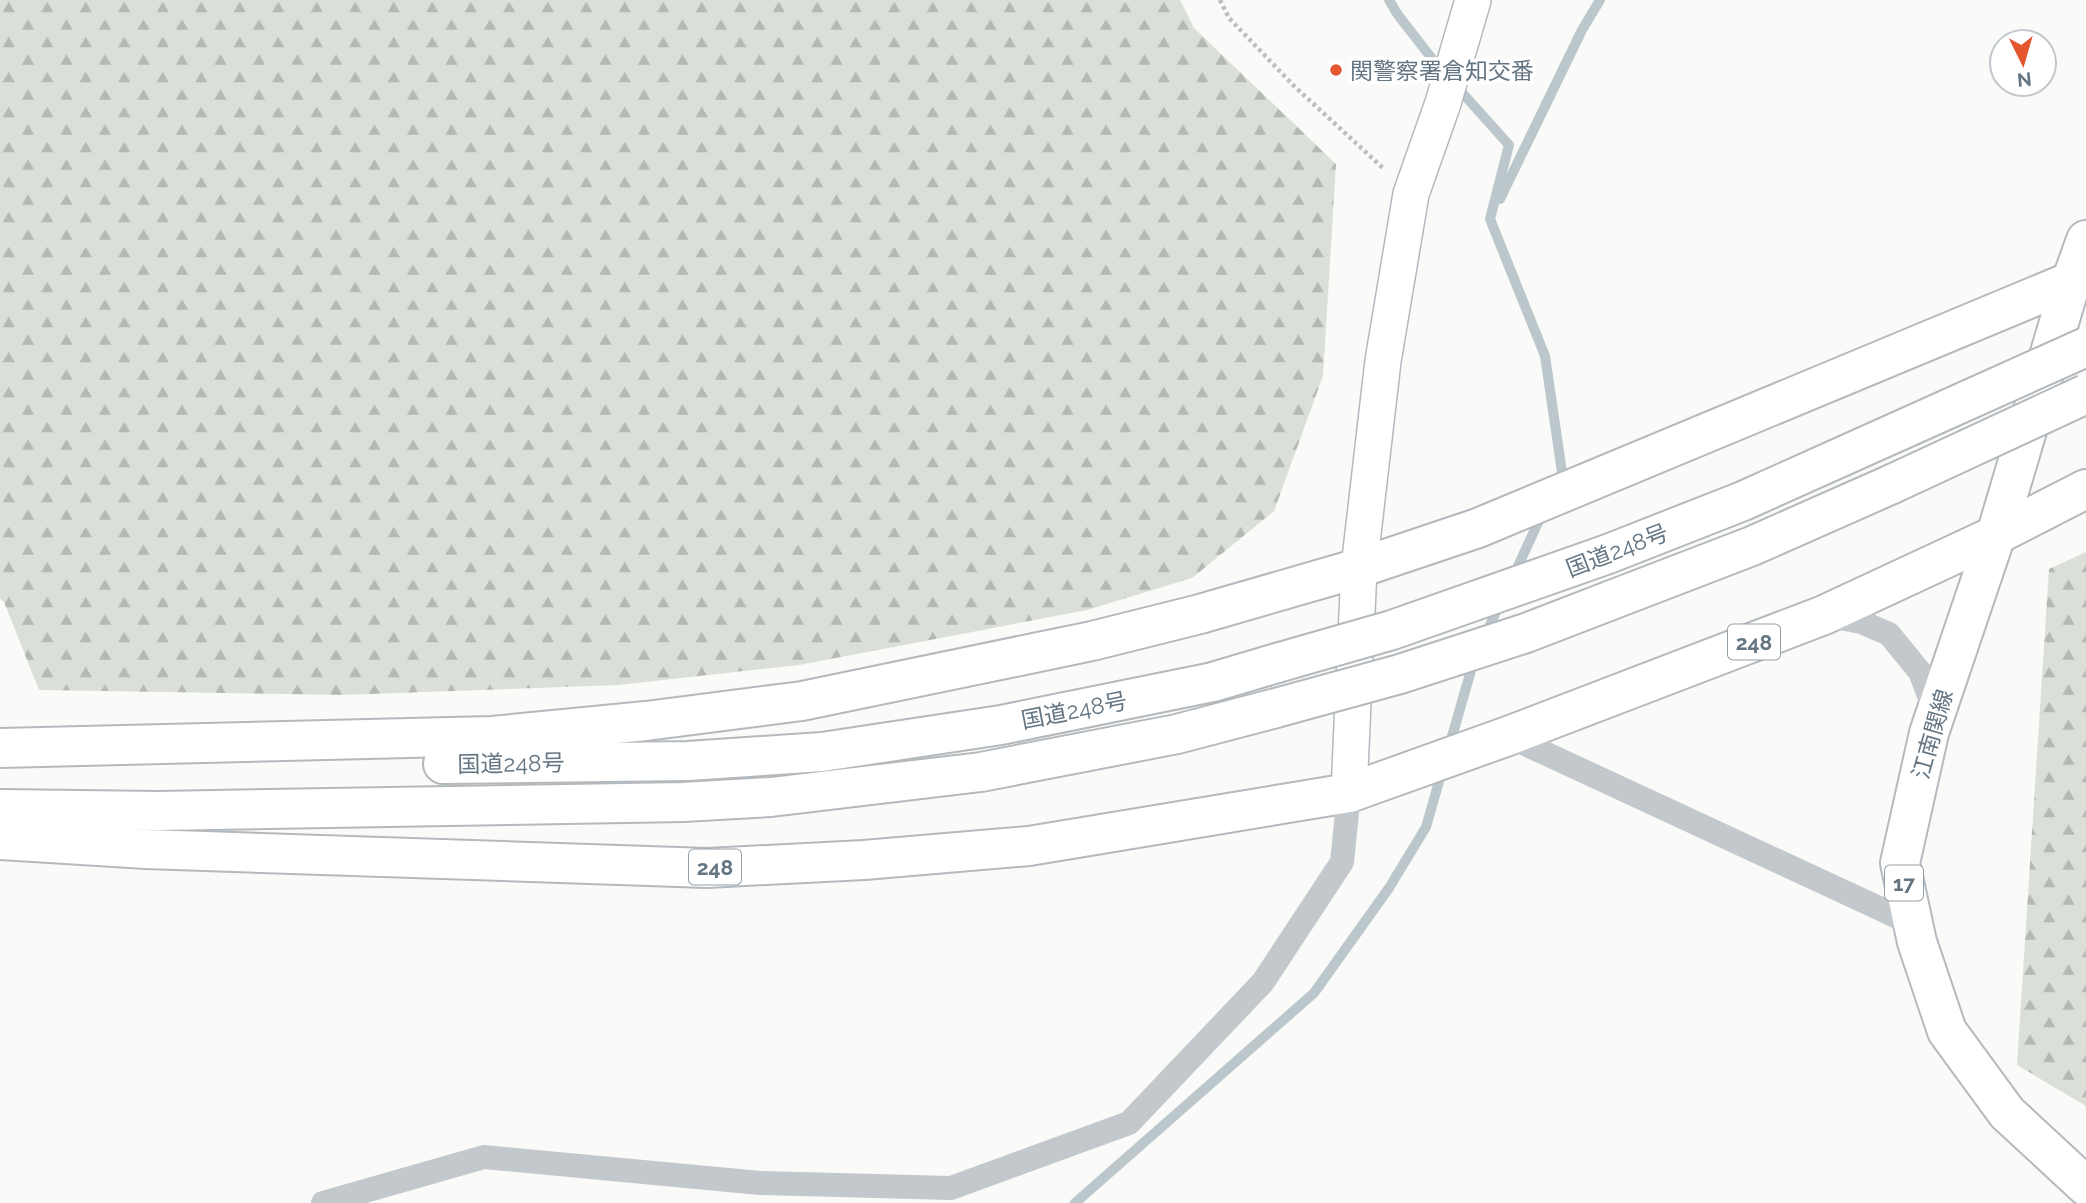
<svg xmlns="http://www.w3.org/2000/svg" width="2086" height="1203" font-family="Raleway,'Noto Sans JP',sans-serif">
	<defs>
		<pattern id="forest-firs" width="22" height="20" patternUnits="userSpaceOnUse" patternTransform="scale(1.75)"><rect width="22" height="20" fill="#dadfd7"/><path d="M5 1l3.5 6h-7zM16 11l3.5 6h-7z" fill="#b4b9b4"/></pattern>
	</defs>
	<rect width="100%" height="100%" fill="#fafaf8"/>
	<g fill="url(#forest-firs)">
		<polygon points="0,0 1180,0 1194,28 1336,164 1323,376 1274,511 1192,578 1087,610 799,665 618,685 340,695 39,690 4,602 0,599"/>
		<polygon points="2086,552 2086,1106 2017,1065 2049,569"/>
	</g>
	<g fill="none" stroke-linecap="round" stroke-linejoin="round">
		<g stroke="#bbc7cb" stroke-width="10">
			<polyline points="1389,0 1398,15 1444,74"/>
			<polyline points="1457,87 1509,145 1490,219 1545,356 1562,472 1557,482"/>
			<polyline points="1500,199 1582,30 1600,0"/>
			<polyline points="1513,577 1542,514"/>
			<polyline points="1486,634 1500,603"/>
			<polyline points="1449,747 1474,660"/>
			<polyline points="1075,1203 1314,993 1389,888 1426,827 1442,771"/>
		</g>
		<defs>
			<polyline id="secondary" points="1349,793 1359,568 1383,361 1411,194 1443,103 1473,0"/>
			<polyline id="primary" points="2086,240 2071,282 1996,535 1929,733 1900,863 1917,942 1947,1031 2007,1113 2086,1186"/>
			<g id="highway">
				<polyline points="1608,554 1743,501 1899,431"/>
				<polyline points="1609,601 1752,546 1892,484"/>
				<polyline points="0,748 492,736 646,721 802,701 1092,641 1200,614 1359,568 1478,528 2086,275"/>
				<polyline points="443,764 688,761 822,752 1001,725 1213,682 1277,663"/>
				<polyline points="0,809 159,811 683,802 771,797 981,772 1177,734 1276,708"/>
				<polyline points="0,840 146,849 707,868 864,860 1029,846 1349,793 1508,736 1824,615 1996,535 2086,489"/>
			</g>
		</defs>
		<use href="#secondary" stroke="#b3babf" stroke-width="38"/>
		<use href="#primary" stroke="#b5babe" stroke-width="42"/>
		<use href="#highway" stroke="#b4b9bd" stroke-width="42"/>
		<polyline stroke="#bbbfc2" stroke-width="4.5" stroke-dasharray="3.5 3.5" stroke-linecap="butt" points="1220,0 1229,18 1294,86 1384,169"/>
		<g stroke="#c3c8cc" stroke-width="24">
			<polyline points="1825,615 1861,622 1889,634 1920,672 1936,714"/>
			<polyline points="1508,736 1913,924"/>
			<polyline points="323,1203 484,1157 760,1183 951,1188 1129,1123 1263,982 1342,862 1349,793"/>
		</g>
		<use href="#secondary" stroke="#fff" stroke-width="35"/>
		<use href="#primary" stroke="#fff" stroke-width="38"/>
		<use href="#highway" stroke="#fff" stroke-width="38"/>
		<defs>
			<g id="highway-bridge">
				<polyline points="1899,431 2086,347"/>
				<polyline points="1892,484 2086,394"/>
				<polyline points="1277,663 1392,630 1608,554"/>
				<polyline points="1276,708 1400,674 1526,633 1609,601"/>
			</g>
		</defs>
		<use href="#highway-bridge" stroke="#b4b9bd" stroke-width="42" stroke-linecap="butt"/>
		<use href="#highway-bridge" stroke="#fff" stroke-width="38"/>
	</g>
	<circle fill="#e4572e" stroke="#fff" stroke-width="2.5" cx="1336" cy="70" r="7"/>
	<g text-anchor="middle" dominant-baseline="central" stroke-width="7" stroke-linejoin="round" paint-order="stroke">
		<g fill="#fff" stroke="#939fa8" stroke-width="2">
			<rect x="1728" y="624.5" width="52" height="35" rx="5"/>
			<rect x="689" y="849.5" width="52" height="35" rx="5"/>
			<rect x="1885" y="865.5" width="38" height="35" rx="5"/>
		</g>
		<g font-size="21" font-weight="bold" fill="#657683">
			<text x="1754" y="642">248</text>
			<text x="715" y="867">248</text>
			<text x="1904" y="883">17</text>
		</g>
		<g font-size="23" fill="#657683" stroke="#fff" text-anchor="start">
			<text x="1350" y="70">関警察署倉知交番</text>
		</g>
		<g font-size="23" fill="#657683" stroke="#fff">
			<text transform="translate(1617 550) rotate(-21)">国道248号</text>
			<text transform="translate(1074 710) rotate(-11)">国道248号</text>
			<text transform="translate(1932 734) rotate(-74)">江南関線</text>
			<text transform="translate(511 763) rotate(-1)">国道248号</text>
		</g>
	</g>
	<g transform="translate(2023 63) rotate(175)"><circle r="33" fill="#ffffff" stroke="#c1c8cd" stroke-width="2"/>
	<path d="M0-5L12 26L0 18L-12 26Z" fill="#e4572e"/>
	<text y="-10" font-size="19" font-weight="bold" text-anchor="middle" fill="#657683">N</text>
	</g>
</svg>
